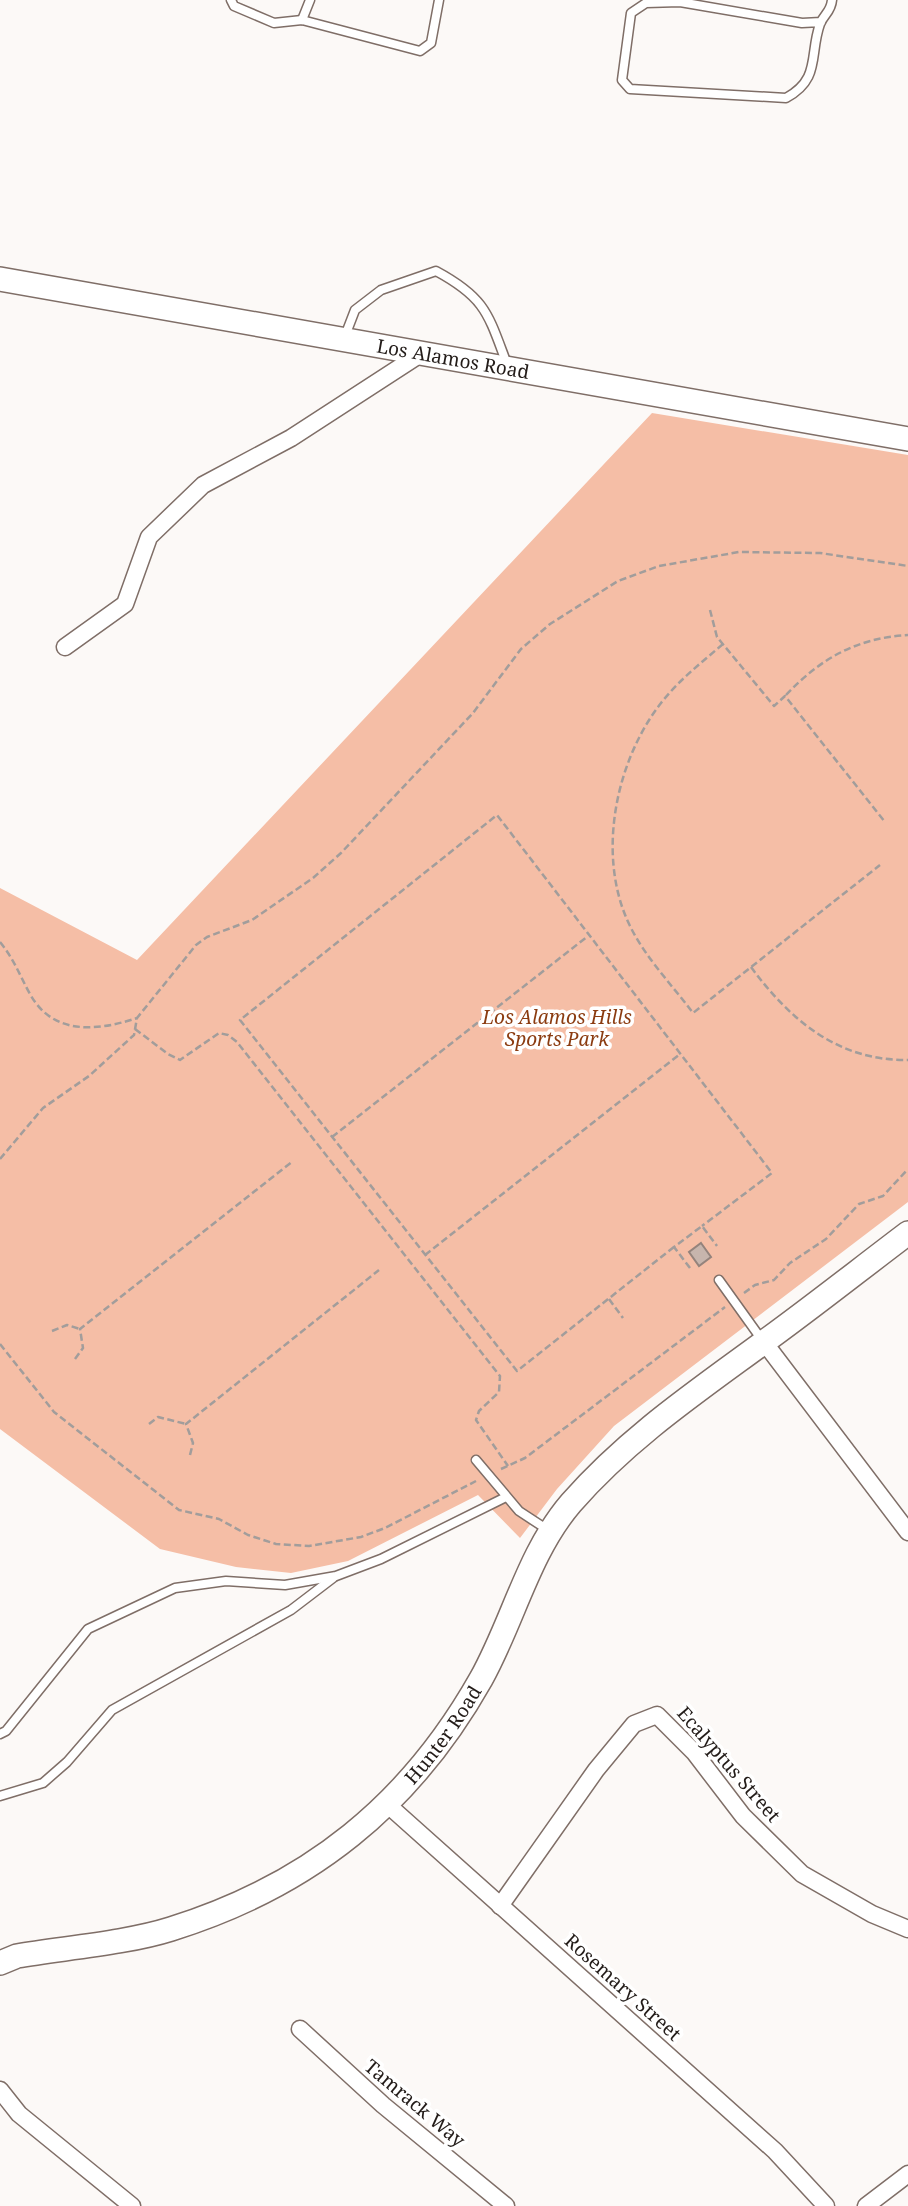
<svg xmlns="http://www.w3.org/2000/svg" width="908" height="2206" font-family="'Noto Serif',serif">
	<rect width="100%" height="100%" fill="#fcf9f7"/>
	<polygon fill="#f5bea6" points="652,413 908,455 908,1202 614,1426 557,1489 520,1538 478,1495 348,1561 291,1573 236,1567 160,1549 0,1429 0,888 137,960"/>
	<polygon fill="#c7b5ad" stroke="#94837c" stroke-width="2" points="701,1243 711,1257 699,1266 689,1252"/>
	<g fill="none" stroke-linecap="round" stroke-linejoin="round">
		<defs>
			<g id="lane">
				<polyline points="231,0 234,6 274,23 302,20 420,51 431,43 439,0"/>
				<polyline points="302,20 310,0"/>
				<path d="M821,22l-19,1 -122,-21 -34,1 -15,10 -9,67 8,9 156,9c35,-19 23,-43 34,-74 4,-10 11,-12 12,-24"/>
				<path d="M345,336l10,-26 26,-20 55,-19c50,27 52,43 71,93"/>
				<polyline points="719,1280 762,1340"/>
				<polyline points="476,1460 519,1511 548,1530"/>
				<polyline points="0,1734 6,1731 88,1629 175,1588 226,1581 285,1585 336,1576 381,1559 506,1497"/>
				<polyline points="0,1796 43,1783 67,1762 112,1710 291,1610 333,1578"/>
			</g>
			<g id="street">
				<polyline points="65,647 125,604 149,537 203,485 291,438 422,353"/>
				<polyline points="764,1342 908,1532"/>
				<polyline points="388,1805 775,2151 826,2206"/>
				<polyline points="500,1906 596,1770 634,1724 657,1715 694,1752 743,1816 802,1874 872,1914 908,1929"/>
				<polyline points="300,2029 383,2105 506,2206"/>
				<polyline points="0,2090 19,2114 132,2206"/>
				<polyline points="866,2206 908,2174"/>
			</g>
			<g id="secondary">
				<path id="s1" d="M0,279l908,160"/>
				<path id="s2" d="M0,1963l17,-7c47,-8 110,-13 154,-27 138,-43 239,-124 310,-250 32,-57 47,-126 90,-176 55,-63 122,-109 189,-158 50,-36 99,-75 148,-112"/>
			</g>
		</defs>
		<use href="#lane" stroke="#7f6e67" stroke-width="11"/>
		<use href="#street" stroke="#7f6e67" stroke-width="19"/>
		<use href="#secondary" stroke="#7f6e67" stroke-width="26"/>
		<g stroke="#a29d9b" stroke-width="2.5" stroke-dasharray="7 3.5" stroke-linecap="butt">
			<polyline points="710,610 717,637 774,706 785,696 885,822"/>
			<path d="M723,644c-22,19 -44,36 -62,59 -46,59 -65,154 -31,223 15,31 42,59 63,87l187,-148"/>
			<path d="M786,695c35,-37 71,-57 122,-60"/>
			<path d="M0,942c14,17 20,34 30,52 23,42 68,37 107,24"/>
			<path d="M751,967c39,53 87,94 157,93"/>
			<polyline points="135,1029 168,1054 180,1060 219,1033 228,1035 237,1042 500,1376 499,1392 479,1411 476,1420 508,1466"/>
			<polyline points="332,1137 588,936"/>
			<polyline points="0,1159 43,1108 89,1076 134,1035 137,1018 196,945 207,937 252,920 313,878 341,853 473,713 521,649 550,624 618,581 659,566 739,552 820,553 908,566"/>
			<polyline points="674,1247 517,1371 240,1020 497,815 772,1173 702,1226"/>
			<polyline points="425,1255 680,1054"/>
			<polyline points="690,1268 674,1247 702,1226 717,1246"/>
			<polyline points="744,1293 755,1285 774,1280 790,1263 826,1239 859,1204 883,1196 908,1169"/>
			<polyline points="609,1299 623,1318"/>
			<polyline points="52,1331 67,1325 80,1329"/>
			<polyline points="0,1344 54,1412 179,1510 219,1519 248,1535 276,1544 309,1546 361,1537 385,1528 476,1481"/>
			<polyline points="75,1359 83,1348 80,1329 293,1161"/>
			<polyline points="149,1424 158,1417 186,1424"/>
			<polyline points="190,1455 193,1443 186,1424 379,1270"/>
			<polyline points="501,1469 525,1458 725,1307"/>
		</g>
		<use href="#lane" stroke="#fff" stroke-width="8"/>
		<use href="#street" stroke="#fff" stroke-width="16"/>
		<use href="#secondary" stroke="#fff" stroke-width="23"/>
	</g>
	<g text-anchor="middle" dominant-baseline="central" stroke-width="7" stroke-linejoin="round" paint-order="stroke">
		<g font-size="19" fill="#231c19" stroke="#fff">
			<text stroke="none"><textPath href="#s1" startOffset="460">Los Alamos Road</textPath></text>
			<text stroke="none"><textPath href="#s2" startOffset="516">Hunter Road</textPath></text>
			<text transform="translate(729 1764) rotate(49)">Ecalyptus Street</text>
			<text transform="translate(623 1987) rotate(42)">Rosemary Street</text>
			<text transform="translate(415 2103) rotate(40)">Tamrack Way</text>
		</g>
		<g font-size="19" font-style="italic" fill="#8b3c11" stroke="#fff">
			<text x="557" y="1017">Los Alamos Hills<tspan x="557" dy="22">Sports Park</tspan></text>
		</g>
	</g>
</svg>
